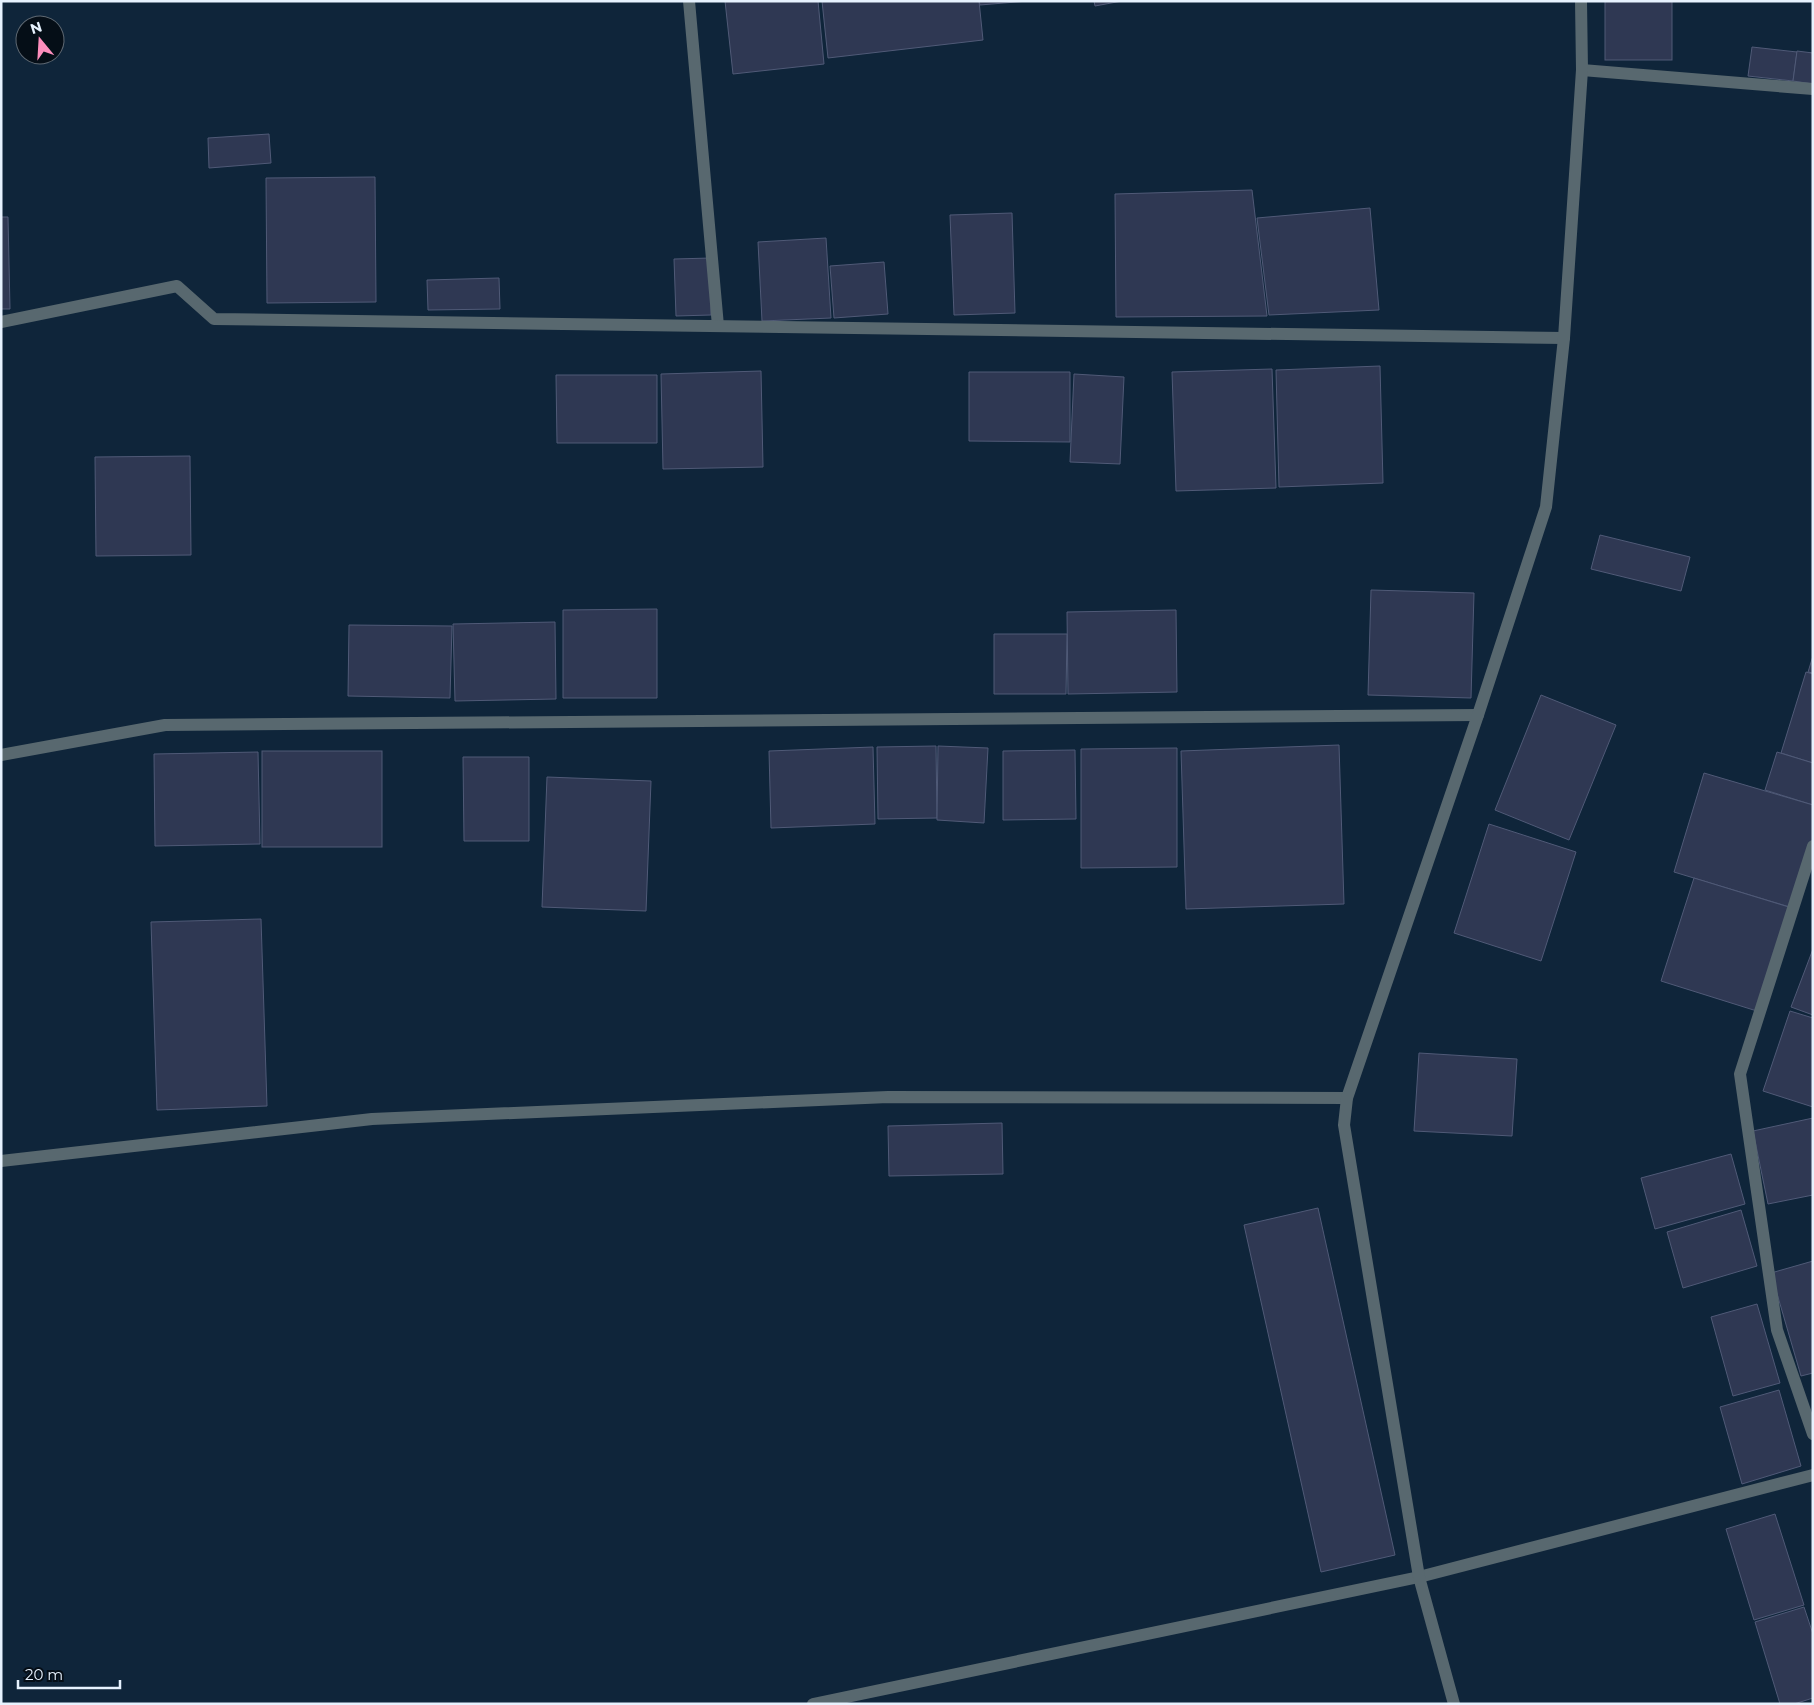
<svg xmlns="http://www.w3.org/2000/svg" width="1814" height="1705" font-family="Montserrat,sans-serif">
	<rect width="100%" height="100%" fill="#0f253a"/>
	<g fill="#2f3853" stroke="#505a77">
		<polygon points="725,1 818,1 824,64 733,74"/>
		<polygon points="822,1 979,1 983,40 828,58"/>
		<polygon points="979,1 1028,1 980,5"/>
		<polygon points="1094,1 1122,1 1095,6"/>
		<rect x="1605" y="1" width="67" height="59"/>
		<polygon points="1752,47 1797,52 1793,81 1748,76"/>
		<polygon points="1797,51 1813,53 1813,84 1793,81"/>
		<polygon points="269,134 271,163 209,168 208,138"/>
		<polygon points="375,177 376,302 267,303 266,178"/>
		<polygon points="1252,190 1267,316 1116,317 1115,194"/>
		<polygon points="1370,208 1379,310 1269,315 1257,218"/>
		<polygon points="1012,213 1015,313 954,315 950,215"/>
		<polygon points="1,217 8,217 10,309 1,309"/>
		<polygon points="826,238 831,318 762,321 758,242"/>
		<polygon points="711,258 711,315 676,316 674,259"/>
		<polygon points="884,262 888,314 834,318 830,266"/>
		<polygon points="499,278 500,309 428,310 427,280"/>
		<polygon points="1380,366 1383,483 1279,487 1276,370"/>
		<polygon points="1272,369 1276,488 1176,491 1172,372"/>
		<polygon points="761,371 763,467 663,469 661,374"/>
		<polygon points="969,372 1070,372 1070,442 969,441"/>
		<polygon points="1074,374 1124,377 1120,464 1070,462"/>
		<polygon points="556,375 657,375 657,443 557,443"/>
		<polygon points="190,456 191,555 96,556 95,457"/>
		<polygon points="1600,535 1690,557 1681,591 1591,569"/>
		<polygon points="1371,590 1474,593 1471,698 1368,695"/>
		<polygon points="657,609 657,698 563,698 563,610"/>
		<polygon points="1176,610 1177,692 1068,694 1067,612"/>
		<polygon points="555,622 556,699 455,701 453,624"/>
		<polygon points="349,625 452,626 450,698 348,696"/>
		<polygon points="994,634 1067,634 1066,694 994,694"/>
		<polygon points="1813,656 1813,673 1808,672"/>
		<polygon points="1806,672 1813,674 1813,763 1781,753"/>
		<polygon points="1541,695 1616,725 1569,840 1495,810"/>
		<polygon points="1339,745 1344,904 1186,909 1181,751"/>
		<polygon points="936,746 937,818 878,819 877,747"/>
		<polygon points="938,746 988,748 984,823 937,820"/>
		<polygon points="873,747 875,824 771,828 769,751"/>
		<polygon points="1177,748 1177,867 1081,868 1081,749"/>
		<polygon points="1075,750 1076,819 1003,820 1003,751"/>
		<rect x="262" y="751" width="120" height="96"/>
		<polygon points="258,752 260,844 155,846 154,754"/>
		<polygon points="1777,752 1813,763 1813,805 1765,790"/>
		<polygon points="463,757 529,757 529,841 464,841"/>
		<polygon points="1704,773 1813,805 1813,841 1793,908 1674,872"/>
		<polygon points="547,777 651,781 646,911 542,907"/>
		<polygon points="1489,824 1576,852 1541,961 1454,933"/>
		<polygon points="1694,878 1792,908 1760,1012 1661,981"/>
		<polygon points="261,919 267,1106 157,1110 151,922"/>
		<polygon points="1813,949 1813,1015 1791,1007"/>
		<polygon points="1790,1011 1813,1018 1813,1107 1763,1091"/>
		<polygon points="1419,1053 1517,1059 1512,1136 1414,1131"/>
		<polygon points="1813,1118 1813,1195 1768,1204 1753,1131"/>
		<polygon points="1002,1123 1003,1174 889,1176 888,1126"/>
		<polygon points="1731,1154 1745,1204 1655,1229 1641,1178"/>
		<polygon points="1318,1208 1395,1555 1321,1572 1244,1225"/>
		<polygon points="1741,1210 1757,1266 1683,1288 1667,1232"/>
		<polygon points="1813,1261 1813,1373 1801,1376 1771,1273"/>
		<polygon points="1757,1304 1780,1383 1733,1396 1711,1317"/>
		<polygon points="1779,1390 1801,1466 1742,1484 1720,1407"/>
		<polygon points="1775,1514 1804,1605 1754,1620 1726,1529"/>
		<polygon points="1804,1607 1813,1634 1813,1698 1794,1704 1780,1704 1755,1622"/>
	</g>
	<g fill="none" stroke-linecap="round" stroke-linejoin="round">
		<g stroke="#58686f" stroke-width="12">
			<polyline points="689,1 718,326"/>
			<polyline points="1582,70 1813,89"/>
			<polyline points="1,322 177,286 214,319 1564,338"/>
			<polyline points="1,755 165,725 1478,715"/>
			<polyline points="1813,846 1740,1074 1777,1330 1813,1434"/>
			<polyline points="1,1161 372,1119 888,1097 1347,1098"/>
			<polyline points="813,1704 1419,1577 1813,1475"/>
			<polyline points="1454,1704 1419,1577 1344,1125 1347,1098 1478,715 1546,507 1564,338 1582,70 1581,1"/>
		</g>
	</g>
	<rect width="1814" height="1705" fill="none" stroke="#e7f2fe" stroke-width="5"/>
	<g transform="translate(40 40) rotate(342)"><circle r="24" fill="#050e17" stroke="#5f6973"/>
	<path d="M0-4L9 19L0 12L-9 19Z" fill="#fe8ebd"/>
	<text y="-8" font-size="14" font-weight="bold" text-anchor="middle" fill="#e7f2fe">N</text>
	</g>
	<path d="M18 1680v8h102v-8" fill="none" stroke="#e7f2fe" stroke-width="2.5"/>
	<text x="25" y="1680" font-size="15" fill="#e7f2fe" stroke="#050e17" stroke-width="4" paint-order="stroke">20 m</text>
</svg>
